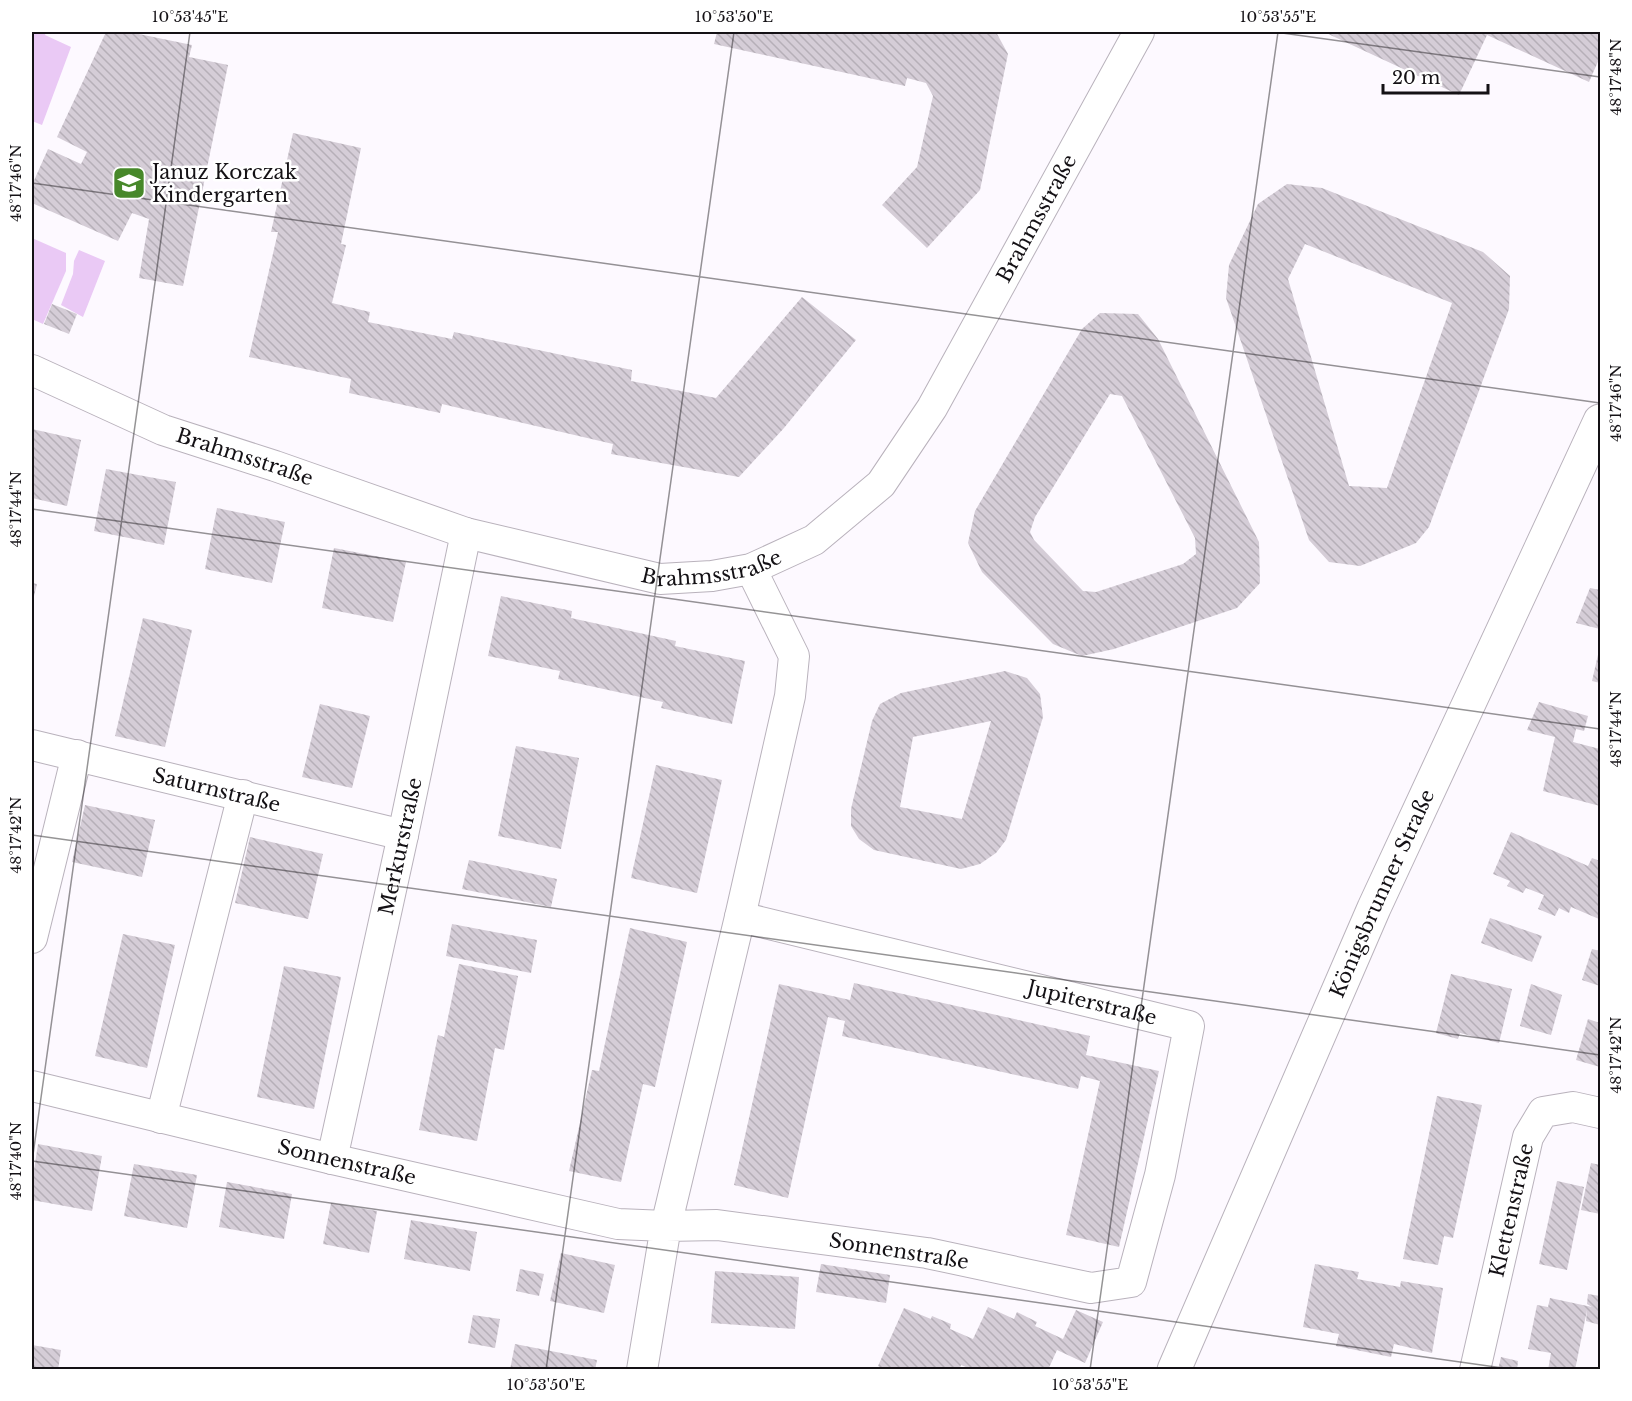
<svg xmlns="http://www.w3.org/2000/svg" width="1632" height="1401" font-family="'Libre Baskerville',serif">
	<defs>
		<pattern id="building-back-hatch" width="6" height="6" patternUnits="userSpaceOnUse" patternTransform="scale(1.5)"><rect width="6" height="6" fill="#d5cdd7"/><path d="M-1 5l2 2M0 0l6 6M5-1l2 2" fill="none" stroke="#b6afb8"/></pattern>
	</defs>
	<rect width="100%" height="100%" fill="#fdf9ff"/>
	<g fill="#eac9f5">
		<polygon points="32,32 46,32 45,35 71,47 42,125 32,121"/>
		<polygon points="32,238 66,253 66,271 43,324 32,319"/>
		<polygon points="79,250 105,261 83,317 61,305 73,274 74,261"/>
	</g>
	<g fill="url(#building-back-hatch)" fill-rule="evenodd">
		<polygon points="106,32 129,32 192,45 189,57 228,65 183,286 139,278 149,219 132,213 118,241 32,203 32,185 48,149 81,164 87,152 57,137"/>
		<polygon points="717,32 996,32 1008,54 980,190 927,248 882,205 917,167 933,96 926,83 907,78 905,86 714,44"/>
		<polygon points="1324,32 1600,32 1600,57 1589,82 1487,35 1459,95"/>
		<polygon points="293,133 361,148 341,244 346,245 332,303 370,312 368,322 452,339 454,332 632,370 631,381 716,398 802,297 856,340 784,428 739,477 611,454 613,444 442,404 440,413 349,393 351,379 249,357 278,232 271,232"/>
		<path d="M1287,184l35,4 161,64 27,24 -1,33 -80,218 -13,16 -56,23 -31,-4 -20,-22 -83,-242 3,-33 29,-61zM1305,244l147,59 -65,185 -38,-2 -61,-207z"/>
		<polygon points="52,304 77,314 69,334 44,324"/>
		<path d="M1100,313l38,1 20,25 101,203 1,41 -23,25 -123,41 -32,7 -29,-12 -71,-72 -14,-29 7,-32 107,-182zM1110,394l12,2 73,142 1,16 -13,10 -87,28 -13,-1 -49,-51 -4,-8 5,-15z"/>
		<polygon points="32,429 81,440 67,506 32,498"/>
		<polygon points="106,469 176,482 164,545 94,531"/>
		<polygon points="217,508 285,522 272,583 205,569"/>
		<polygon points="334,548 406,562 393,622 322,608"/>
		<polygon points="32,583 37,584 32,604"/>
		<polygon points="1590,588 1600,590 1600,629 1576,623"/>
		<polygon points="501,596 572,611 571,618 676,641 675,646 745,661 732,724 661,708 663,702 558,679 560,671 488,656"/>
		<polygon points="143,618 192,630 165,747 115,736"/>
		<polygon points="1600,646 1600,683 1592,681"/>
		<path d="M1005,671l22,7 13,16 3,23 -37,123 -10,13 -16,11 -19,5 -87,-19 -15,-11 -8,-13v-17l21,-88 8,-17 21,-11zM991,721l-29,98 -62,-12 13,-70z"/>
		<polygon points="1539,702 1588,716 1584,731 1576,729 1573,742 1600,749 1600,806 1543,791 1555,737 1527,730"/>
		<polygon points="320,704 370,716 352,788 302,777"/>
		<polygon points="516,746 579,758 561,849 498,836"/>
		<polygon points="656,765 722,780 697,893 631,878"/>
		<polygon points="85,805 155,820 142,877 72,862"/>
		<polygon points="1511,832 1588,866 1592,858 1600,861 1600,915 1599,919 1571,907 1569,913 1559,908 1555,916 1538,909 1544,895 1526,888 1523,893 1507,886 1510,881 1493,874"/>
		<polygon points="250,837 323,854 308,919 235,903"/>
		<polygon points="469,860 557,879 551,907 462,889"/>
		<polygon points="1490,918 1542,936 1532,962 1481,943"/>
		<polygon points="452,924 537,940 531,973 446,956"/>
		<polygon points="630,928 687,942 655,1087 643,1084 621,1182 569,1171 592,1070 599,1071"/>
		<polygon points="123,934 175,945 147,1068 95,1056"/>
		<polygon points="1592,949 1600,951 1600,986 1582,980"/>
		<polygon points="459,964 518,976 504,1050 495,1048 477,1141 419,1130 438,1035 444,1037"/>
		<polygon points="284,966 341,977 314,1109 257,1097"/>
		<polygon points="1451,974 1512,989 1499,1043 1460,1033 1458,1039 1436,1033"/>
		<polygon points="854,983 1090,1036 1086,1055 1159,1071 1119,1247 1066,1235 1100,1081 1081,1076 1078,1089 842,1036 845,1021 828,1017 788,1198 734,1185 779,984 850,1000"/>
		<polygon points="1531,984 1562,995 1551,1035 1520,1026"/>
		<polygon points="1588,1019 1600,1023 1600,1067 1576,1060"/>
		<polygon points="1437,1096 1482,1105 1453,1238 1444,1236 1438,1265 1403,1259"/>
		<polygon points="38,1144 102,1156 92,1211 32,1200 32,1183"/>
		<polygon points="1591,1163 1600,1165 1600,1214 1581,1210"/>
		<polygon points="134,1164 197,1175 187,1228 124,1216"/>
		<polygon points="1557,1181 1584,1187 1567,1270 1539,1264"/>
		<polygon points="227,1182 292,1194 284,1239 219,1227"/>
		<polygon points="331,1203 377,1211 369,1253 323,1244"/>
		<polygon points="411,1220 477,1232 470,1271 404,1259"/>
		<polygon points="561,1253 615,1265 604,1313 550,1301"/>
		<polygon points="821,1264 890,1275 886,1303 816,1292"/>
		<polygon points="1315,1264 1359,1272 1357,1279 1400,1287 1401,1281 1443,1288 1432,1353 1394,1344 1391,1357 1336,1346 1339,1334 1303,1327"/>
		<polygon points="520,1269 544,1274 539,1296 516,1291"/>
		<polygon points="715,1271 799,1277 795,1329 711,1323"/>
		<polygon points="1588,1294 1600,1296 1600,1325 1586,1321 1587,1310 1575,1370 1548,1370 1551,1353 1528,1349 1537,1305 1548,1307 1550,1298 1592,1307 1587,1304"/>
		<polygon points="988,1307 1014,1319 1017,1312 1037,1322 1035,1326 1063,1339 1076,1310 1103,1322 1085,1363 1057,1350 1048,1370 973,1370 961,1365 959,1370 885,1370 878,1366 904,1308 931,1319 932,1316 951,1324 950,1329 973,1339"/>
		<polygon points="473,1315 500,1319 495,1348 468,1343"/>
		<polygon points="515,1344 597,1360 595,1370 510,1370"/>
		<polygon points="32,1345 61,1350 58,1370 32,1370"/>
		<polygon points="1501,1357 1518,1361 1517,1370 1498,1370"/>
	</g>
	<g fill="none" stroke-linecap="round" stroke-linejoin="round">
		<defs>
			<g id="minor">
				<path id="s1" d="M32,370l131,60 112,36 191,67 194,46 52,-3 39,-7 63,-29 67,-56 51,-76 207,-376"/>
				<path id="s2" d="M32,745l371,90"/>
				<polyline points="740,917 790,696 794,656 751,569"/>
				<polyline points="32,938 77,755"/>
				<path id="s3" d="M32,1086l300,73 286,65 48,2 74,-309 449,109 -29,149 -29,107 -40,6 -164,-35 -210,-28 -51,1 -24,144"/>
				<polyline points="161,1118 243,795"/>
				<path id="s4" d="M332,1159l71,-324 63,-302"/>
				<path id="s5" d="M1475,1370l53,-233 15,-25 30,-5 27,6"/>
			</g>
			<g id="secondary">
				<path id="s6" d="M1174,1370l200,-462 226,-487"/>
			</g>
		</defs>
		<use href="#minor" stroke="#b9b2bc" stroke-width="32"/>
		<use href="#secondary" stroke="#b9b2bc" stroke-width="35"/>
		<use href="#minor" stroke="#fff" stroke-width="30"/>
		<use href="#secondary" stroke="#fff" stroke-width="33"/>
	</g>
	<path fill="none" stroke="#141115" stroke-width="1.5" stroke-opacity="0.45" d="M1275,32l325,45M32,183l1568,220M32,509l1568,220M32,835l1568,220M32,1161l1485,209M32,1162l158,-1130M546,1370l188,-1338M1090,1370l188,-1338"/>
	<defs>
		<symbol id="school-square" viewBox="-11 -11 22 22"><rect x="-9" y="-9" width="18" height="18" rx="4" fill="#47882a" stroke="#fff"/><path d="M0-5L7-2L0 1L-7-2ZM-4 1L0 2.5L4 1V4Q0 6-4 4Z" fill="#fff"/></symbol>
	</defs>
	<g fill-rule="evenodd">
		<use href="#school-square" x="110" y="164" width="38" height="38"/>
	</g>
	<g text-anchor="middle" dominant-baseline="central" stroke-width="5" stroke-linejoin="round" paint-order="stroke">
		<g font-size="20" fill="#141115" stroke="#fff" text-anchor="start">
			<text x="152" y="172">Januz Korczak<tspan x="152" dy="23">Kindergarten</tspan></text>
		</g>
		<g font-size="20" fill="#141115" stroke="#fff">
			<text stroke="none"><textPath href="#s1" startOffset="1220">Brahmsstraße</textPath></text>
			<text stroke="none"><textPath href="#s1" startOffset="230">Brahmsstraße</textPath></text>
			<text stroke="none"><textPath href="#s1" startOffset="716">Brahmsstraße</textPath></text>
			<text stroke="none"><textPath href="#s2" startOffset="190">Saturnstraße</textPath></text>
			<text stroke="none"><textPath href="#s4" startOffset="320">Merkurstraße</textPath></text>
			<text stroke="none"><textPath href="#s6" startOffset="520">Königsbrunner Straße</textPath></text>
			<text stroke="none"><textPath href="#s3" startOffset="1330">Jupiterstraße</textPath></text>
			<text stroke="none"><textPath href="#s3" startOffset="324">Sonnenstraße</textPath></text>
			<text stroke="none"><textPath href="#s5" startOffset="164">Klettenstraße</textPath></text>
			<text transform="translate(899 1251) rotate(9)">Sonnenstraße</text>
		</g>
	</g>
	<rect width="1632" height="1401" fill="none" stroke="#ffffff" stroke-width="66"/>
	<path d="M1383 84v9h105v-9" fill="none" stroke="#141115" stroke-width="3"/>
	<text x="1392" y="84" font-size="18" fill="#141115" stroke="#ffffff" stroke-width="4.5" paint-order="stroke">20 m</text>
	<rect x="33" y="33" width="1566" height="1335" fill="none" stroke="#141115" stroke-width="2"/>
	<g font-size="15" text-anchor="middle" fill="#141115">
		<text x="190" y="22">10°53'45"E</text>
		<text x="734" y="22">10°53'50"E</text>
		<text x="1278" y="22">10°53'55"E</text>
		<text transform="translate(1616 77) rotate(-90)" y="5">48°17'48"N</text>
		<text transform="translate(16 183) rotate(-90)" y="5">48°17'46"N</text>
		<text transform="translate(1616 403) rotate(-90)" y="5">48°17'46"N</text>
		<text transform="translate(16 509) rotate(-90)" y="5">48°17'44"N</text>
		<text transform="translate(1616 729) rotate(-90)" y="5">48°17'44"N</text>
		<text transform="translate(16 835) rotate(-90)" y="5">48°17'42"N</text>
		<text transform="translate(1616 1055) rotate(-90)" y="5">48°17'42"N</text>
		<text transform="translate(16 1161) rotate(-90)" y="5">48°17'40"N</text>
		<text x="546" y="1390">10°53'50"E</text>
		<text x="1090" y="1390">10°53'55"E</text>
	</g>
</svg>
